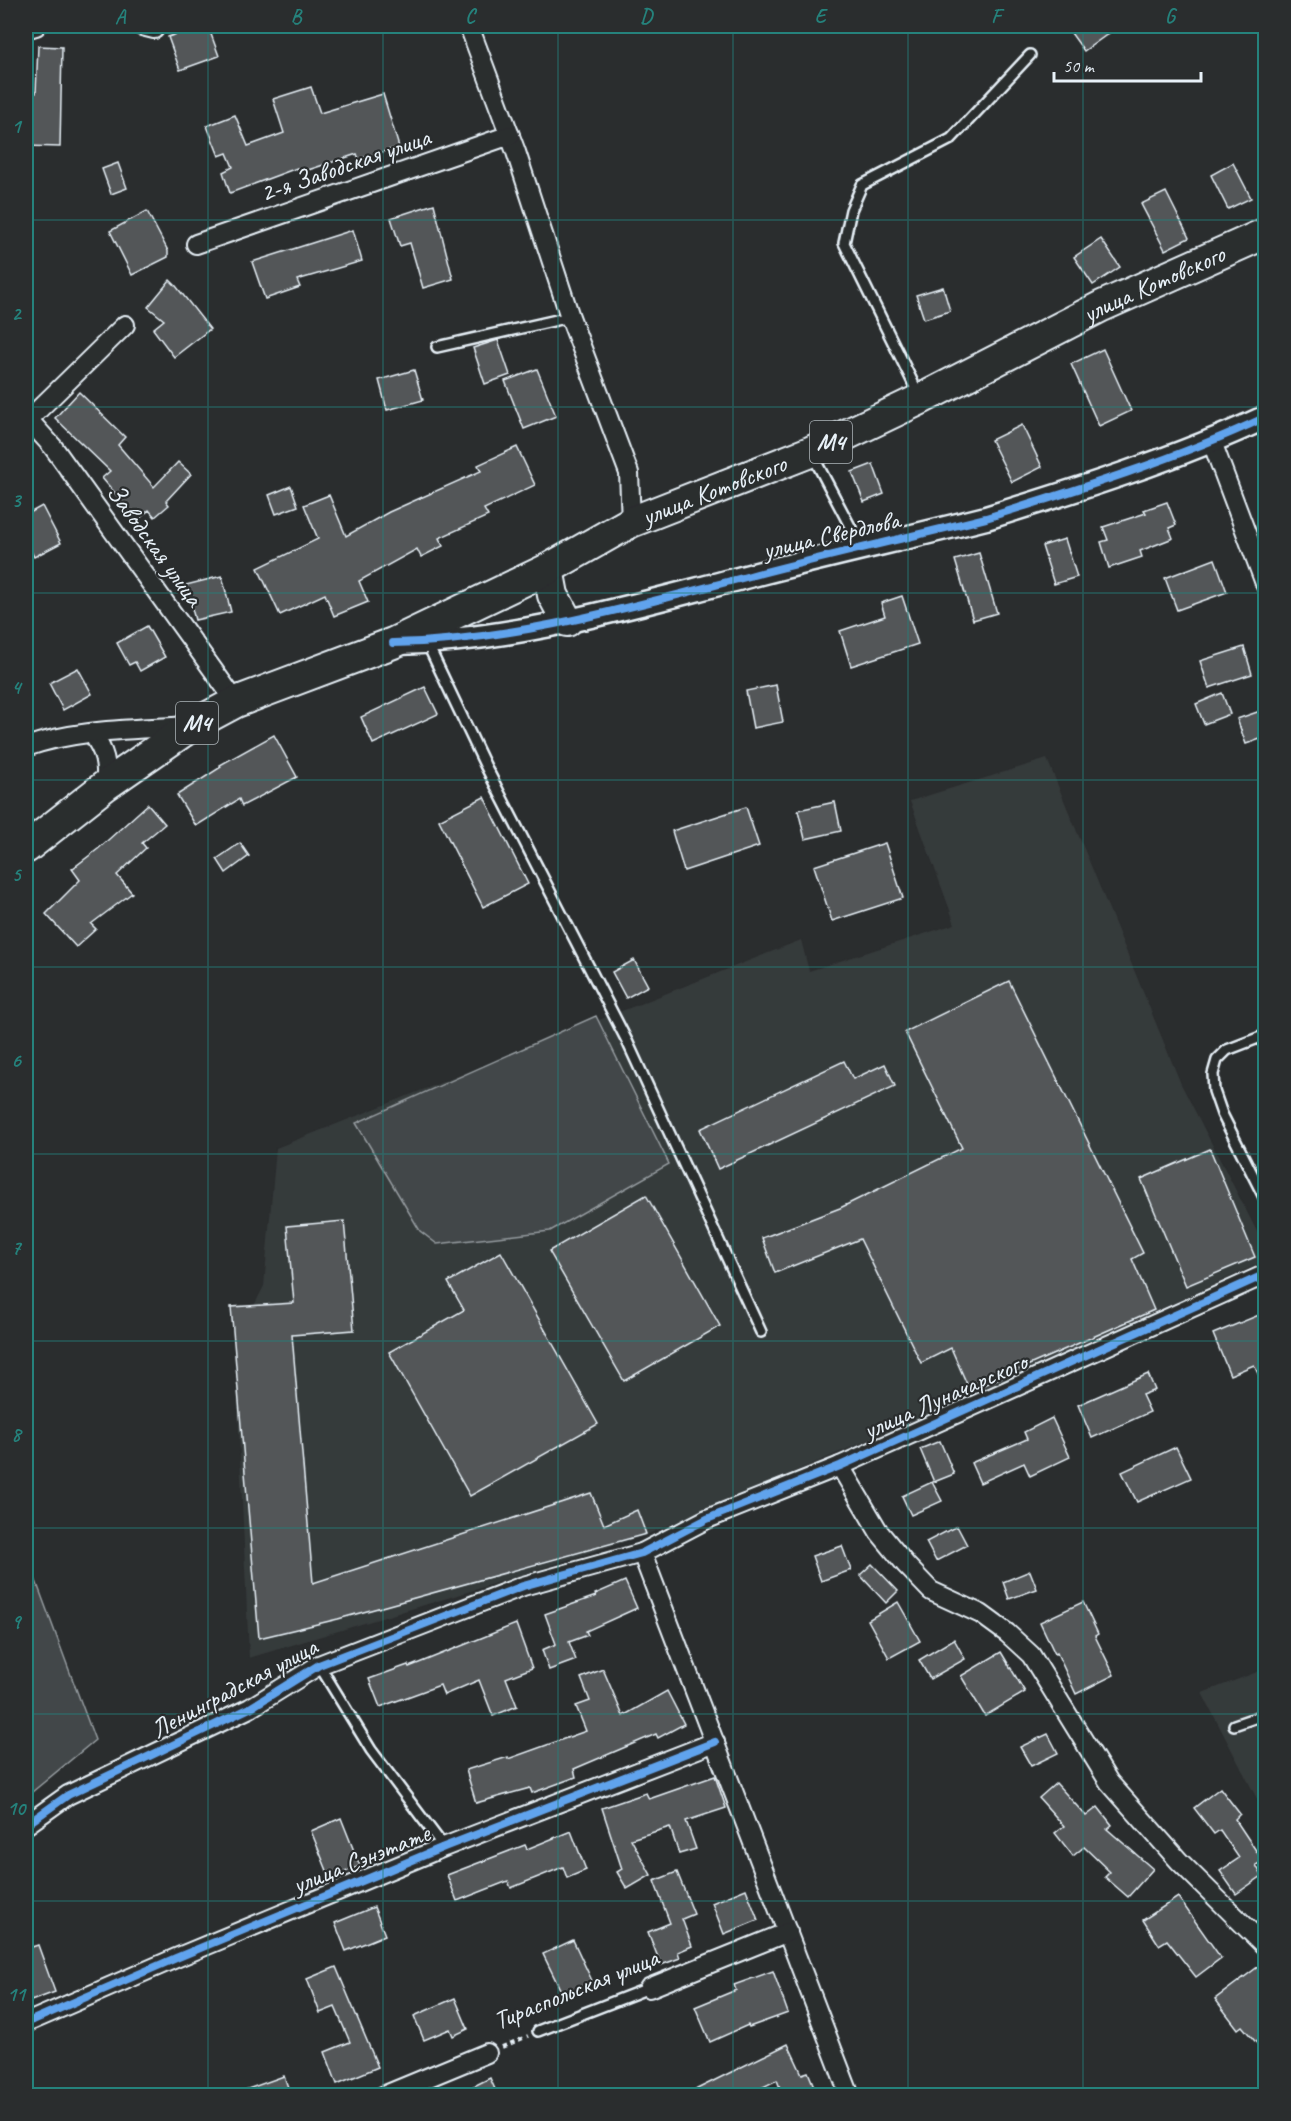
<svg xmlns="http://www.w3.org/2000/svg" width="1291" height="2121" font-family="Caveat,sans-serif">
	<rect width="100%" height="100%" fill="#2a2d2e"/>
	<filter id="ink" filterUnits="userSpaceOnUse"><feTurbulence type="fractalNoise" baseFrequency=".0167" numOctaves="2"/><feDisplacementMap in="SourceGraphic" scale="12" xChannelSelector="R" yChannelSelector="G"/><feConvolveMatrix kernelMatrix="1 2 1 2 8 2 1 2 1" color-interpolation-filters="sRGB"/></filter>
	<g filter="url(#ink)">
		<g fill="#363a3b">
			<polygon points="1047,759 1181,1084 1265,1247 1265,1261 962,1400 646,1535 474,1590 249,1658 235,1343 264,1286 276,1148 801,940 809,971 955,924 910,801"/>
			<polygon points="1265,1669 1265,1814 1202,1693"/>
		</g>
		<g fill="#424648" stroke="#959ca0" stroke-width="1.5">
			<polygon points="596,1016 669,1164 550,1231 437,1244 420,1231 356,1123"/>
			<polygon points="26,1554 95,1740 26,1797"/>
		</g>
		<g fill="#535759" stroke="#e8f1f8" stroke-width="1.5">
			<polygon points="200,26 208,26 219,56 180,70 168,37"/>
			<polygon points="1066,26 1119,26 1084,51"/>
			<polygon points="38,46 62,47 60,147 26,146 26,93 36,93"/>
			<polygon points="311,87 320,113 383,94 399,147 359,159 357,154 299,173 297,168 230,193 223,172 233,167 227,153 219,156 207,126 235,115 248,146 284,133 273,99"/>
			<polygon points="118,163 127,188 111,194 102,169"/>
			<polygon points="1233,163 1251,198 1228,209 1211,175"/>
			<polygon points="1166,192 1189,238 1165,250 1141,204"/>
			<polygon points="434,204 453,279 423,288 410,243 400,246 391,218"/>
			<polygon points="147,211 168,251 168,257 132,275 110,231"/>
			<polygon points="353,230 362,261 297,280 300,287 265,299 252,262"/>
			<polygon points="1101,239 1120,267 1093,285 1074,257"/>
			<polygon points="170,280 176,286 210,329 174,357 153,329 164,320 148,307"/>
			<polygon points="943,287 950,311 924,319 916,295"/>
			<polygon points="498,340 510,375 485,384 473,348"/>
			<polygon points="1103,349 1131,411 1099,426 1071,364"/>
			<polygon points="537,369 556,416 524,429 505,381"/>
			<polygon points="414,370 423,400 387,410 379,380"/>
			<polygon points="79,392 125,437 118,445 154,487 178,462 191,474 166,501 169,505 155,517 149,510 138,520 102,478 110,471 55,418"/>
			<polygon points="1022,425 1042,467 1012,482 991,440"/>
			<polygon points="517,447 535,485 484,509 488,516 439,538 443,546 421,557 417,549 359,581 368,602 334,616 325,594 280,615 258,568 318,539 304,505 329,495 346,536 389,512 481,471 478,465"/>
			<polygon points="873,464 884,494 864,502 852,472"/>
			<polygon points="291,486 298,506 276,514 269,495"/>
			<polygon points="1167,502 1176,525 1169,528 1173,538 1140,551 1142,557 1109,568 1101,542 1108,540 1103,527 1146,513 1144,510"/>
			<polygon points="42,506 61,543 34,557 26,541 26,515"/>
			<polygon points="1065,539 1077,577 1054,584 1042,546"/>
			<polygon points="979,553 997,613 973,620 955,560"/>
			<polygon points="1215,559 1227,592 1177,610 1165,578"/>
			<polygon points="222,576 231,612 195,620 186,585"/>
			<polygon points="902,596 918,644 851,666 840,631 885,616 881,603"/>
			<polygon points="147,626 165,657 140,671 135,662 129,665 117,643"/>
			<polygon points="1244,647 1252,674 1209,688 1200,661"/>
			<polygon points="78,668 92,694 63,710 49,683"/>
			<polygon points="776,685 783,722 753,728 746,691"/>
			<polygon points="425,687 438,714 373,744 361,717"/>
			<polygon points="1222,693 1230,714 1204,724 1196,704"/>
			<polygon points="1266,709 1266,737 1246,744 1237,719"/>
			<polygon points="274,735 297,777 242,806 239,799 196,826 177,795 221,767 220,765"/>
			<polygon points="484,797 528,884 483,907 439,820"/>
			<polygon points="835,802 841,831 805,839 798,810"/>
			<polygon points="148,804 165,824 142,843 146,848 117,875 132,893 91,924 96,929 76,947 46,914 80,880 72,869 98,849"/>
			<polygon points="746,807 759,846 684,871 672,831"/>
			<polygon points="240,843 249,856 226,873 217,859"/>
			<polygon points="885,843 903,898 832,921 814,866"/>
			<polygon points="634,960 648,986 626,998 612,972"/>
			<polygon points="1009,981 1143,1253 1132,1259 1154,1310 970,1391 951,1348 921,1363 860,1239 775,1273 762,1238 840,1208 962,1148 905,1032"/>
			<polygon points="844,1061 853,1079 885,1064 895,1086 718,1169 700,1129"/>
			<polygon points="1210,1149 1255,1257 1186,1286 1141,1179"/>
			<polygon points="646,1195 720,1326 624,1381 549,1251"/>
			<polygon points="344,1221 354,1330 292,1335 313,1583 591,1493 604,1525 637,1510 646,1534 338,1619 259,1638 231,1307 294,1303 287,1226"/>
			<polygon points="501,1252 598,1424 470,1496 389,1352 464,1310 448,1282"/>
			<polygon points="1266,1312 1266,1391 1254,1365 1230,1375 1213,1334"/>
			<polygon points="1148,1374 1155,1390 1142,1395 1150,1412 1092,1438 1078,1405"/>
			<polygon points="1052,1418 1070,1457 1030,1476 1024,1463 980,1483 971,1463 1027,1439 1024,1432"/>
			<polygon points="940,1441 954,1474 934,1482 920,1449"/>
			<polygon points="1176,1447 1191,1478 1137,1502 1122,1472"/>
			<polygon points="932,1482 942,1501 911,1515 902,1496"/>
			<polygon points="957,1526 967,1545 936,1561 926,1542"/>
			<polygon points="842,1546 851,1570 821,1581 812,1556"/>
			<polygon points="872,1564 898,1591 886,1603 860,1575"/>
			<polygon points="1030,1571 1037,1589 1009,1599 1003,1582"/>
			<polygon points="625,1581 637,1608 586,1631 588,1635 569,1642 576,1660 549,1670 542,1650 556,1644 545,1614 596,1596 595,1594"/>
			<polygon points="898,1602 920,1641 889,1658 868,1620"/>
			<polygon points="1083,1602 1098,1634 1095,1636 1114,1675 1076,1694 1057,1653 1055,1654 1040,1622"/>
			<polygon points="516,1624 532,1668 506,1678 517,1706 493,1716 479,1680 444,1695 440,1685 380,1707 369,1679 408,1665 409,1667"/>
			<polygon points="954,1639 965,1659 930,1679 919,1660"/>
			<polygon points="1001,1652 1025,1692 985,1716 961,1676"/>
			<polygon points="603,1669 623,1716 667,1691 684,1724 658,1738 656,1734 574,1769 576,1777 532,1793 530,1788 476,1803 466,1770 508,1757 508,1759 586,1731 576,1706 590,1701 581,1678"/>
			<polygon points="1048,1734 1058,1753 1031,1766 1020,1747"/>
			<polygon points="715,1776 726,1808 686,1821 696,1849 679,1854 670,1827 631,1839 651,1875 627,1889 617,1872 622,1869 602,1808 646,1793 649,1799"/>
			<polygon points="1056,1783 1086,1816 1098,1807 1112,1825 1107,1829 1153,1869 1128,1897 1105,1877 1110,1872 1084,1847 1073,1856 1055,1833 1064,1826 1039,1798"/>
			<polygon points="1220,1788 1240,1814 1235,1819 1263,1861 1256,1865 1262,1876 1236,1894 1220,1871 1239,1858 1220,1830 1214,1834 1194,1808"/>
			<polygon points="341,1818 360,1866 330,1878 311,1831"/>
			<polygon points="571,1831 586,1870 567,1878 563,1867 511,1888 508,1881 457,1901 447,1875 525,1845 527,1849"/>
			<polygon points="677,1872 694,1914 682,1919 692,1946 678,1952 680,1958 661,1965 648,1932 670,1923 654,1881"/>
			<polygon points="746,1889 758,1920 724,1934 712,1903"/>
			<polygon points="1178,1897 1221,1958 1196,1977 1167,1940 1159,1945 1143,1920"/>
			<polygon points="374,1907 385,1935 346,1951 335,1923"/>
			<polygon points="573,1940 593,1983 564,1997 543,1954"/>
			<polygon points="38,1945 55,1992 31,2001 26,1985 26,1949"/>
			<polygon points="1259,1966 1266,1974 1266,2054 1242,2026 1238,2029 1215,1999"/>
			<polygon points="336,1967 378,2067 337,2084 325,2052 350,2042 335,2007 320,2013 307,1979"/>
			<polygon points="773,1971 788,2013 749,2027 748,2025 710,2042 695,2007 736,1990 734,1985"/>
			<polygon points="455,1998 468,2029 453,2036 450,2029 424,2040 414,2016"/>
			<polygon points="788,2044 802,2074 808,2072 818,2096 783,2096 777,2080 745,2096 683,2096"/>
			<polygon points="284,2076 291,2096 235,2096 234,2094"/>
			<polygon points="490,2078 498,2096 454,2096"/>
		</g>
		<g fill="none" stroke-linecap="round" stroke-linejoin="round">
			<defs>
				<g id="service">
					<polyline points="437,347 570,317"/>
					<polyline points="920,397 844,243 851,210 862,185 951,139 1030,55"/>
					<polyline points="813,456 861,547"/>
					<polyline points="427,643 485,765 627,1041 761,1332"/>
					<polyline points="1266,1035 1227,1050 1217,1060 1213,1074 1214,1091 1222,1114 1266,1201"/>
					<polyline points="319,1665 371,1750 444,1847"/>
					<polyline points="1234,1725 1266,1714"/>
					<polyline points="538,2031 649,1988"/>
				</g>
				<g id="minor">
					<polyline points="142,26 154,29"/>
					<polyline points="469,26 516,152 570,317 629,473 631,522"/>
					<polyline points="26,29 36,26"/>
					<polyline points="196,244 510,135"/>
					<polyline points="26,417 53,447 236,702"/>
					<polyline points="28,420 125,325"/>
					<polyline points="1212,442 1266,586"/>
					<path d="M92,733c13,19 15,29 14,52"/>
					<path d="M26,747c50,-18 107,-17 161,-21"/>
					<polyline points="840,1466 879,1532 906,1565 931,1591 981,1614 1007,1633 1031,1655 1109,1782 1179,1861 1266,1947"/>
					<polyline points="642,1553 850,2096"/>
					<polyline points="26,1825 68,1795 250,1708 319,1665 523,1586 642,1553 707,1519 840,1466 1266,1274"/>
					<polyline points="649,1988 788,1932"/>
					<polyline points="26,2023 176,1958 444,1847 715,1742"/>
					<polyline points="383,2096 487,2053"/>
				</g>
				<path id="tertiary" d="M399,643c115,-2 229,-36 339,-64 82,-22 165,-40 248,-61 94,-29 190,-59 280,-101"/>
				<g id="trunk">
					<polyline points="548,569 553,595 567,621"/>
					<path id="s1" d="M26,848l80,-63 85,-59 45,-24 157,-59 155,-74 83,-47 179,-70 111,-53 181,-93 164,-73"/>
				</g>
			</defs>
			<use href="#service" stroke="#e8f1f8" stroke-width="14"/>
			<use href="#minor" stroke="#e8f1f8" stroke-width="22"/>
			<use href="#tertiary" stroke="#e8f1f8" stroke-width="27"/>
			<use href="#trunk" stroke="#e8f1f8" stroke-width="34"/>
			<polyline stroke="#e8f1f8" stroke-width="4" stroke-dasharray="4.5 4.5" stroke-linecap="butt" points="502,2047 528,2036"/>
			<use href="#service" stroke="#2a2d2e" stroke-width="9"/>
			<use href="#minor" stroke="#2a2d2e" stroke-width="18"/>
			<use href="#tertiary" stroke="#2a2d2e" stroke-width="22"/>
			<use href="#trunk" stroke="#2a2d2e" stroke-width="30"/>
			<defs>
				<g id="cycleway">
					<path d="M393,643c120,-2 237,-36 353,-66 79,-21 160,-39 240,-59 94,-29 190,-59 280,-101"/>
					<polyline points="26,1825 68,1795 250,1708 319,1665 523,1586 642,1553 707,1519 840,1466 1266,1274"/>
					<polyline points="26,2023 176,1958 444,1847 715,1742"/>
				</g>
			</defs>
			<use href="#cycleway" stroke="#2a2d2e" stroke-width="11"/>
			<use href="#cycleway" stroke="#60a3ed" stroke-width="8"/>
		</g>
	</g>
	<path fill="none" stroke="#25827c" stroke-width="1.5" stroke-opacity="0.55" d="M208,26v2070M383,26v2070M558,26v2070M733,26v2070M908,26v2070M1083,26v2070M26,220h1240M26,407h1240M26,593h1240M26,780h1240M26,967h1240M26,1154h1240M26,1341h1240M26,1528h1240M26,1714h1240M26,1901h1240"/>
	<g text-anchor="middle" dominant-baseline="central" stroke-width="4.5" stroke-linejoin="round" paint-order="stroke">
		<g fill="#2a2d2e" stroke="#afb6bb" stroke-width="1.5">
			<rect x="810" y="421" width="42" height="42" rx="4.5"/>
			<rect x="176" y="702" width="42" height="42" rx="4.5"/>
		</g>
		<g font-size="24" font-weight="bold" fill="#e8f1f8">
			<text x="831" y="442">M4</text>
			<text x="197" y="723">M4</text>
		</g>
		<g font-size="26" fill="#e8f1f8" stroke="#2a2d2e">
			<text transform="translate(345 165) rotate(-19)">2-я Заводская улица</text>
			<text stroke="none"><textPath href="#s1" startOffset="1266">улица Котовского</textPath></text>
			<text stroke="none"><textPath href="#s1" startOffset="780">улица Котовского</textPath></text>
			<text transform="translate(831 535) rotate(-13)">улица Свердлова</text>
			<text transform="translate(155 545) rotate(54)">Заводская улица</text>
			<text transform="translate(945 1396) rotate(-24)">улица Луначарского</text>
			<text transform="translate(234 1688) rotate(-28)">Ленинградская улица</text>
			<text transform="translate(361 1859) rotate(-22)">улица Сэнэтате</text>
			<text transform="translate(576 1989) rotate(-22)">Тираспольская улица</text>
		</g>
	</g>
	<rect width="1291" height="2121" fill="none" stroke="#2a2d2e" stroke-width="66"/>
	<path d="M1054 72v9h147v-9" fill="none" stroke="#e8f1f8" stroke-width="3"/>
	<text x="1063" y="72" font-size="18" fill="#e8f1f8" stroke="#2a2d2e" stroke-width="4.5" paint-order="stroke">50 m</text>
	<rect x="33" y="33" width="1225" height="2055" fill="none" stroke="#25827c" stroke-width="2"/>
	<g font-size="20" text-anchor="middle" font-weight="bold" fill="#25827c">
		<text x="120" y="23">A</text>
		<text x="296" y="23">B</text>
		<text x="470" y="23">C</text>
		<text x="646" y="23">D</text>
		<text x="820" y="23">E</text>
		<text x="996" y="23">F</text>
		<text x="1170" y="23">G</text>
		<text x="16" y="133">1</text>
		<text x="16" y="320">2</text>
		<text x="16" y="507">3</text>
		<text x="16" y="694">4</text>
		<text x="16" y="881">5</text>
		<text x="16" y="1067">6</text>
		<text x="16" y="1254">7</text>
		<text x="16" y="1441">8</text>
		<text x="16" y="1628">9</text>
		<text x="16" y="1815">10</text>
		<text x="16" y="2001">11</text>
	</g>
</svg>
